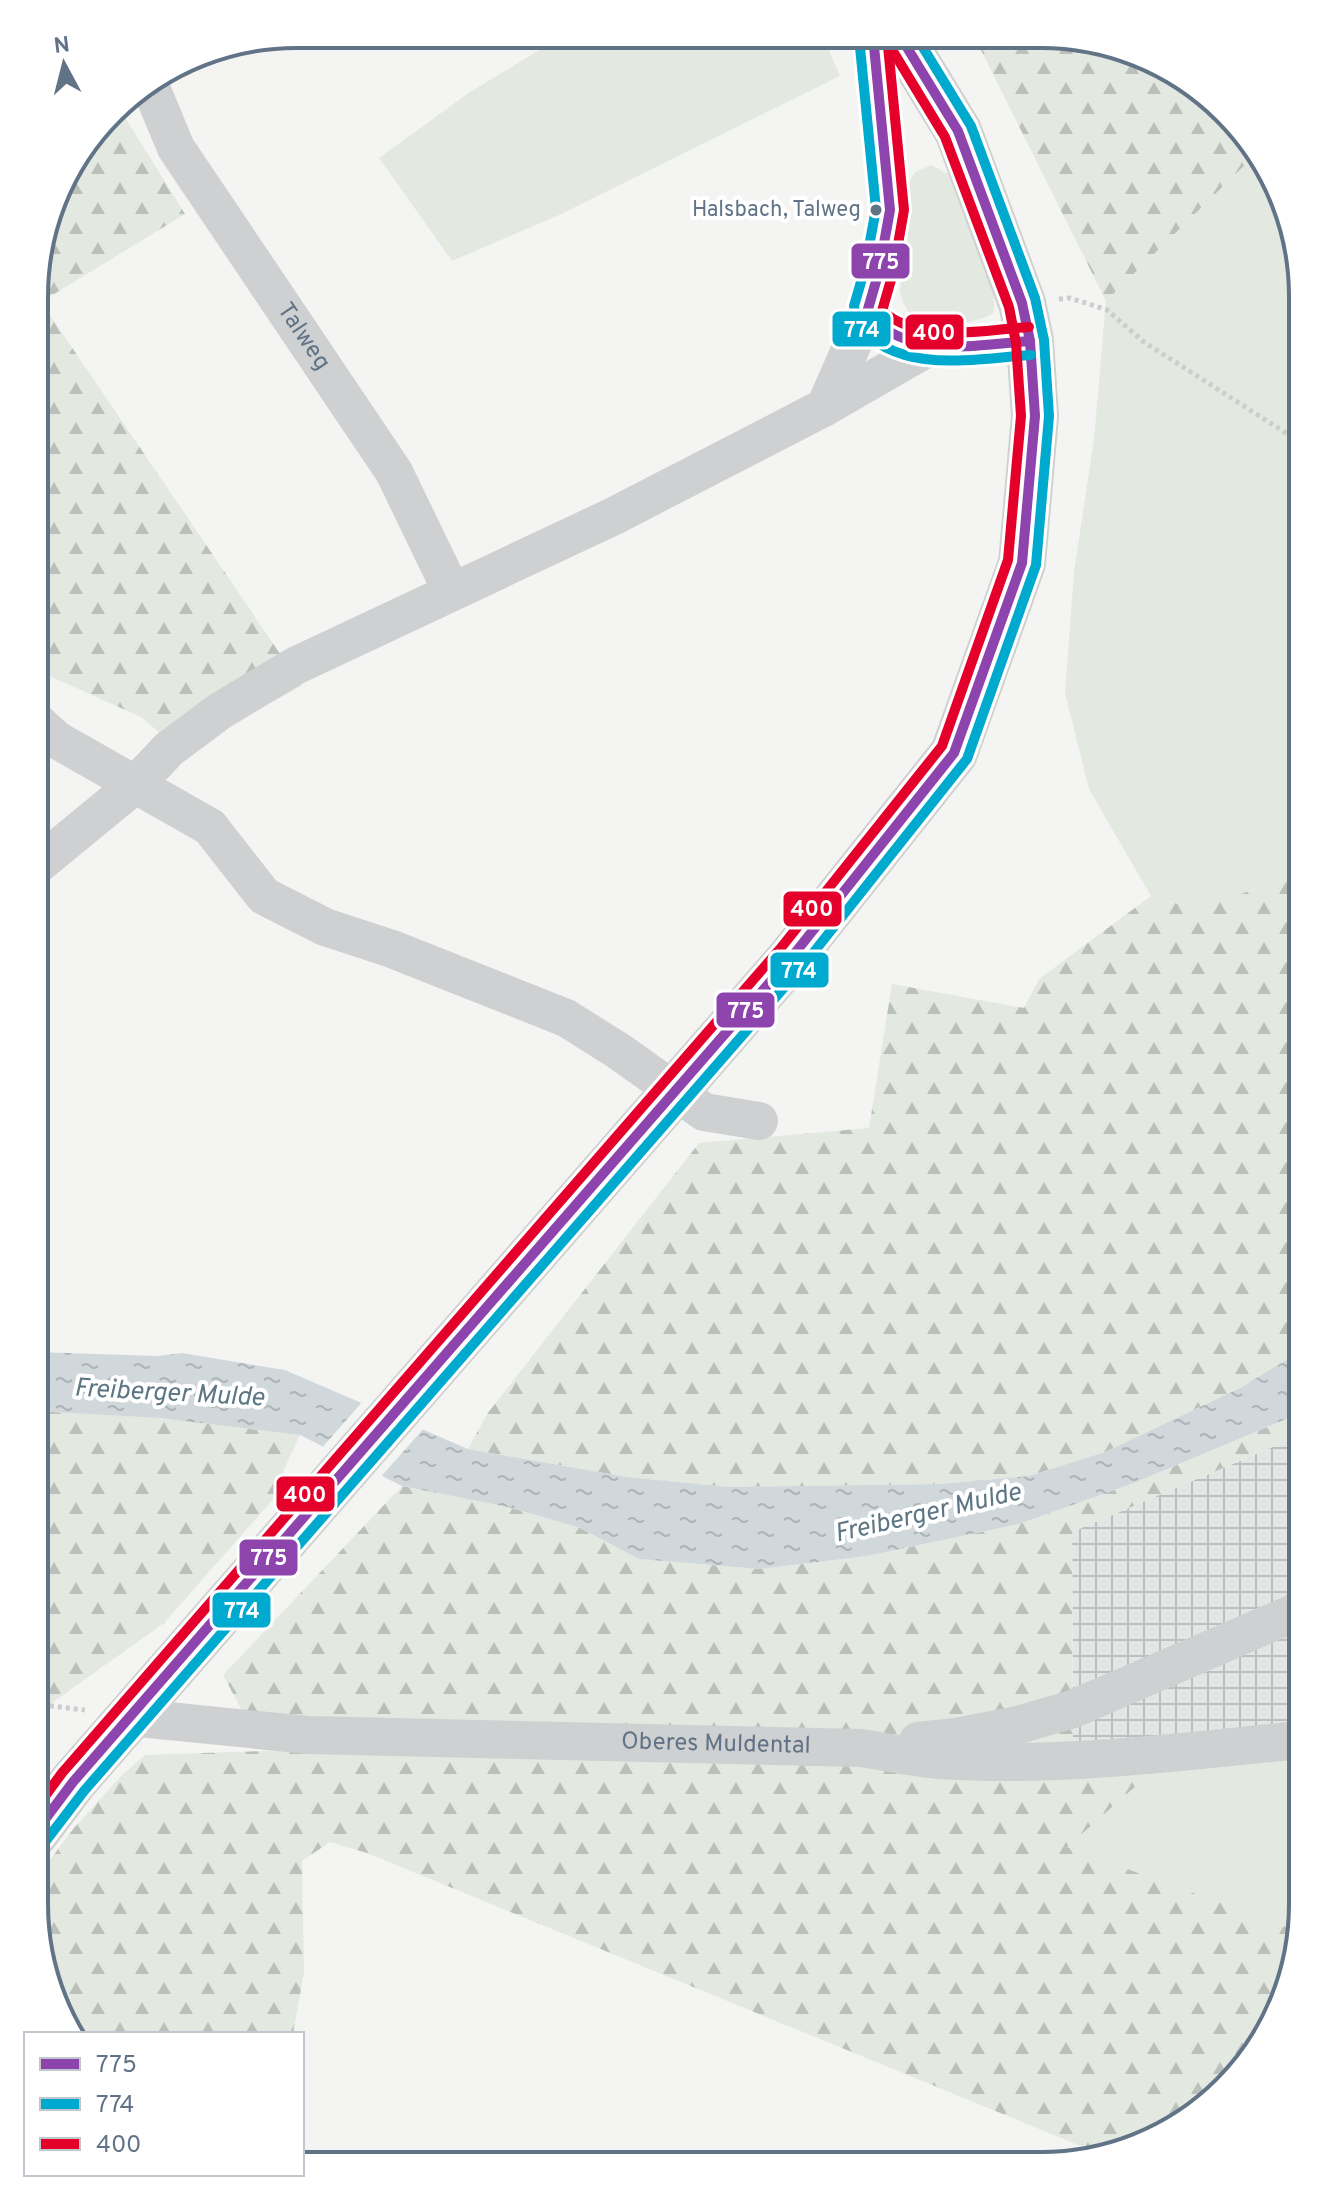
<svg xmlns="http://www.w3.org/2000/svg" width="1337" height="2200" font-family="Overpass,sans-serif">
	<defs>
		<pattern id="industrial-grid" width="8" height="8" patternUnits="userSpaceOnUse" patternTransform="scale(2)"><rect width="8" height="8" fill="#e4e6e5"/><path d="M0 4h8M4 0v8" fill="none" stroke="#bcbfbf"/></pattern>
		<pattern id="forest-firs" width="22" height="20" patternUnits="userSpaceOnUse" patternTransform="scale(2)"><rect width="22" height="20" fill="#e3e8e0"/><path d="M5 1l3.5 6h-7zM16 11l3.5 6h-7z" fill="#bbc0bb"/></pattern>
		<pattern id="water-ripples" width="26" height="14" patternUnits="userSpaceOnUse" patternTransform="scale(2)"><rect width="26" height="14" fill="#d1d8dc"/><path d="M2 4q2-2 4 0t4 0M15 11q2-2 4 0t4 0" fill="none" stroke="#adb4b8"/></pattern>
	</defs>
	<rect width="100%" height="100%" fill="#f4f5f2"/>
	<polygon fill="url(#industrial-grid)" points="1303,1434 1302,1749 1073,1744 1072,1532"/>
	<g fill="#e3e8e0">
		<polygon points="546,35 823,36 840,76 559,215 452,261 379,158 470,92 551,43"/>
		<polygon points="1253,157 1283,196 1303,296 1303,873 1196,909 1151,896 1089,789 1065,693 1074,572 1094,439 1106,301"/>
		<path d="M931,165l21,11c12,30 49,109 41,137 -16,10 -59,18 -76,7 -10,-6 -14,-18 -17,-27l9,-111 6,-10z"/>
		<polygon points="1302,1749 1300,1932 1066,1847 1163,1762"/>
	</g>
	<g fill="url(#forest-firs)">
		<polygon points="974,36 1075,36 1201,88 1253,157 1106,301"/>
		<polygon points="118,106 185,214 41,302 302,686 181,751 141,717 36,670 36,262 61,180"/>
		<polygon points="1303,873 1303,1350 1299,1354 1240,1388 1105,1452 1029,1476 940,1484 729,1487 627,1477 468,1449 487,1414 699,1143 869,1128 892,984 1024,1008 1039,979 1151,896 1196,909"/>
		<polygon points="35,1411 159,1418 300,1435 281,1476 283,1488 164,1623 49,1705 34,1722"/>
		<polygon points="1303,1412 1303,1434 1072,1532 1073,1744 1163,1762 1067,1847 1300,1932 1289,1989 1249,2063 1141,2146 1100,2154 367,1853 330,1842 302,1861 304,1972 293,2034 77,2034 54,2004 34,1904 34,1881 74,1828 122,1775 145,1755 295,1750 245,1716 223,1675 402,1486 512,1508 580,1528 639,1559 760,1569 867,1556 1019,1524 1134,1483"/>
	</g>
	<polygon fill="url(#water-ripples)" points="1303,1350 1303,1412 1134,1483 1019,1524 867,1556 760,1569 639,1559 580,1528 512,1508 402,1486 300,1435 159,1418 35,1411 35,1352 158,1356 182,1353 285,1370 468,1449 627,1477 729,1487 940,1484 1029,1476 1105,1452 1240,1388"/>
	<polygon fill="#f4f5f2" points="363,1401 425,1427 379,1479 320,1450"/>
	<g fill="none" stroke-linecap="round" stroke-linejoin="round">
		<defs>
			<g id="major">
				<polyline points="791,958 954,753 1022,563 1035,416 1030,341 1022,303 958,131 900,36"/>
				<polyline points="34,1834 73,1782 189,1649"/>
			</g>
		</defs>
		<use href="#major" stroke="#cfd1d1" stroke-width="48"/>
		<g stroke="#cdcdcd" stroke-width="5" stroke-dasharray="4 4" stroke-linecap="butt">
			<polyline points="1059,299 1070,298 1107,310 1144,342 1303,444"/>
			<polyline points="34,1704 85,1710"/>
		</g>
		<g stroke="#cfd0d1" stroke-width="38">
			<path id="s1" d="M149,83l27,65 218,324 58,120"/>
			<polyline points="825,407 868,309 879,271 890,210 873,36"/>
			<polyline points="36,721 57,740 210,827 264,896 325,927 392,949 566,1018 620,1052 704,1112 759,1121"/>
			<polyline points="35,867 136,784 169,749 220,711 295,666 614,516 825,407 929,347 1030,341"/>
			<path id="s2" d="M129,1717l179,18 553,13c26,4 53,10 79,12 121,8 243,-9 362,-20"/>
			<polyline points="918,1741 956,1737 1018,1725 1073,1709 1303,1609"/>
		</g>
		<use href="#major" stroke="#e1e2e3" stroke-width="44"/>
		<defs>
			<polyline id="major-bridge" points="189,1649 791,958"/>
		</defs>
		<use href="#major-bridge" stroke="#cfd1d1" stroke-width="48" stroke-linecap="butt"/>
		<use href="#major-bridge" stroke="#e1e2e3" stroke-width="44"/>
		<defs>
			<g id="bus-1">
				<path d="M873,36l17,174 -11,61 -11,38 1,9c49,41 102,27 161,23"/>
				<polyline points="34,1834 73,1782 791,958 954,753 1022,563 1035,416 1030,341 1022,303 958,131 900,36"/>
			</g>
			<g id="bus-2">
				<path d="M859,37l17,172 -11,59 -11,38 3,19c43,50 115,34 174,30"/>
				<polyline points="45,1842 84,1791 802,967 967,759 1036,565 1049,416 1044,340 1035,298 971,126 916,36"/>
			</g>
			<g id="bus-3">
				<path d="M887,36l17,174 -11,63 -11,38c41,34 99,19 147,16"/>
				<polyline points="34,1811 62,1773 780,949 942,746 1008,560 1021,416 1016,343 1009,307 945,137 888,43"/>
			</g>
		</defs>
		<use href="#bus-1" stroke="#fff" stroke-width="16"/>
		<use href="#bus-2" stroke="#fff" stroke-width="16"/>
		<use href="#bus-3" stroke="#fff" stroke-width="16"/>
		<use href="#bus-1" stroke="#8e44ad" stroke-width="10"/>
		<use href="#bus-2" stroke="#00a9ce" stroke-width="10"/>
		<use href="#bus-3" stroke="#e4002b" stroke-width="10"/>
	</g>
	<circle fill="#617386" stroke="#fff" stroke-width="3" cx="876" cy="210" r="7"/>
	<g text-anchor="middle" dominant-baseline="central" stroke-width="8" stroke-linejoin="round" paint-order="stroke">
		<g font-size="22" fill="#617386" stroke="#fff" text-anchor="end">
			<text x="861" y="210">Halsbach, Talweg</text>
		</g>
		<g font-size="24" fill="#617386" stroke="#fff">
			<text stroke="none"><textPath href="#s1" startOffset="298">Talweg</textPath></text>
			<text stroke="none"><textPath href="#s2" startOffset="588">Oberes Muldental</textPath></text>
		</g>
		<g font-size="26" font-style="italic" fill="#5c7683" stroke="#fff">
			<text transform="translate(169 1394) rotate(3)">Freiberger Mulde</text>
			<text transform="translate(928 1514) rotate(-13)">Freiberger Mulde</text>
		</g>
	</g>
	<path d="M0 0H1337V2200H0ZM296 48H1041A248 248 0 0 1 1289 296V1904A248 248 0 0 1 1041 2152H296A248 248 0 0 1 48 1904V296A248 248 0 0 1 296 48Z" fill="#fff" fill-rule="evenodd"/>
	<path fill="none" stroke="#617386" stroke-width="4" d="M296 48H1041A248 248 0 0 1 1289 296V1904A248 248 0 0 1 1041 2152H296A248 248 0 0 1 48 1904V296A248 248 0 0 1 296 48Z"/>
	<g stroke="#fff" stroke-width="3">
		<rect x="850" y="242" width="61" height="38" rx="8" fill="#8e44ad"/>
		<rect x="831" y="310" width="61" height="38" rx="8" fill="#00a9ce"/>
		<rect x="904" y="313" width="61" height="38" rx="8" fill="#e4002b"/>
		<rect x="782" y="890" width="61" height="38" rx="8" fill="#e4002b"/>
		<rect x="769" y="951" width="61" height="38" rx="8" fill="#00a9ce"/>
		<rect x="715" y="991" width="61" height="38" rx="8" fill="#8e44ad"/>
		<rect x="275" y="1475" width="61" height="38" rx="8" fill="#e4002b"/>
		<rect x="238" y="1538" width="61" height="39" rx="8" fill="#8e44ad"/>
		<rect x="211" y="1591" width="61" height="38" rx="8" fill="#00a9ce"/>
	</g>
	<g font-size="22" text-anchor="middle" font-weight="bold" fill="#fff">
		<text x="881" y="269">775</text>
		<text x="862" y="337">774</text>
		<text x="934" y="340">400</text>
		<text x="812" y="916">400</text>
		<text x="799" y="978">774</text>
		<text x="746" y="1018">775</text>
		<text x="305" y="1502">400</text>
		<text x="269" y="1565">775</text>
		<text x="242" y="1618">774</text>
	</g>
	<rect x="24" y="2032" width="280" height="144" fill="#ffffff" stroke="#c0c7cf" stroke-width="2"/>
	<rect x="40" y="2058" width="40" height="12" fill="#8e44ad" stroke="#c0c7cf" stroke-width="2"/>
	<text x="96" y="2072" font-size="24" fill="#617386">775</text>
	<rect x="40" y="2098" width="40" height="12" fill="#00a9ce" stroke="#c0c7cf" stroke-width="2"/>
	<text x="96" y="2112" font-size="24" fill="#617386">774</text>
	<rect x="40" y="2138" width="40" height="12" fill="#e4002b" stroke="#c0c7cf" stroke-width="2"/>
	<text x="96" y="2152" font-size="24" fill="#617386">400</text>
	<g transform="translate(64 64) rotate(353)" stroke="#ffffff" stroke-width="6" paint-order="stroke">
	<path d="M0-6L14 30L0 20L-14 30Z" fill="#617386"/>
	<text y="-12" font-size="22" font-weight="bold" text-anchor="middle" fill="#617386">N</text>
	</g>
</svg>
